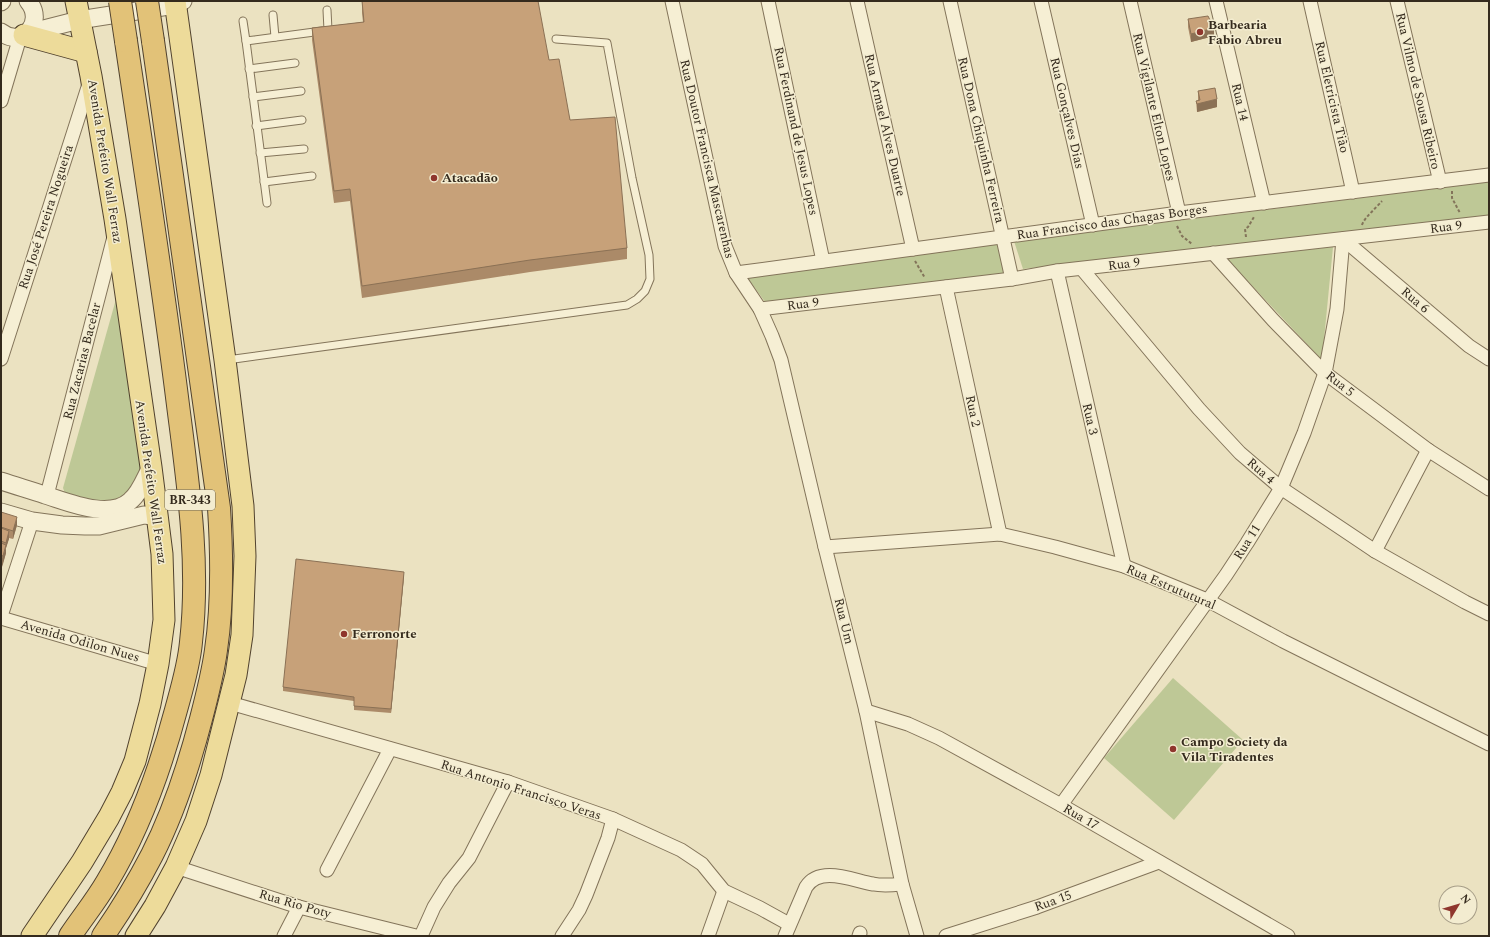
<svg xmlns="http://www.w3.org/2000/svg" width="1490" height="937" font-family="Spectral,serif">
	<rect width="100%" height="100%" fill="#ebe2c1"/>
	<g fill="#bec896">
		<polygon points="1489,182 1489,215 1446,221 1023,269 1014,241"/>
		<polygon points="998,243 1006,276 768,306 747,277"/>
		<polygon points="1333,247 1322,360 1226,258"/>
		<polygon points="118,292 142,468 133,491 107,504 67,499 63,488"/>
		<polygon points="1173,678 1243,740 1174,820 1104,758"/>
	</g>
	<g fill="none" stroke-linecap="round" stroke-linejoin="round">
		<defs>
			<g id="service">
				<polyline points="327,10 328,30"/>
				<polyline points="273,15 275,37"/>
				<polyline points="243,21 246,41"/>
				<polyline points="249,69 295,63"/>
				<polyline points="253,97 301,91"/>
				<polyline points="256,126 302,120"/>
				<polyline points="260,153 304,149"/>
				<polyline points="264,182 312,176"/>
				<polyline points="267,203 246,41 322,31"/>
				<polyline points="227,360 627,305 637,299 645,291 650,279 649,255 632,178 607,43 556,39"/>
			</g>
			<g id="minor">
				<polyline points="672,1 725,246 736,273 760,309 772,336 781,360 825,547 866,711 902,884 917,936"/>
				<polyline points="768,1 823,261"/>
				<polyline points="857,1 913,249"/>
				<polyline points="950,1 1012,279"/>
				<polyline points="1041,1 1093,225"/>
				<polyline points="1130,1 1179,213"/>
				<polyline points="1216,1 1264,203"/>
				<polyline points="1310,1 1353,192"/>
				<polyline points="1397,1 1440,182"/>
				<polyline points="1,101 20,37"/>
				<polyline points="1343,239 1469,346 1489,359"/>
				<polyline points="1213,253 1273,320 1325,373 1428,450 1489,489"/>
				<polyline points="1082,269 1199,409 1240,453 1281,488 1375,551 1465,602 1489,614"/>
				<polyline points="1057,271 1124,566"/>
				<polyline points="736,273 1179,213 1489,175"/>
				<polyline points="946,287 1000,534"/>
				<polyline points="760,309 1012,279 1057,271 1489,222"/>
				<polyline points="1,359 90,81"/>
				<polyline points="47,495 114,237"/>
				<polyline points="825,547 1000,534 1055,547 1124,566 1207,600 1283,641 1489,744"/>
				<polyline points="1375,551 1428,450"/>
				<polyline points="1,616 32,521"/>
				<polyline points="1,618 158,664"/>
				<polyline points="230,703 508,782 613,819 681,850 702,864 724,891 760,908 789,924"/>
				<polyline points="866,711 908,724 939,738 1061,805 1288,936"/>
				<polyline points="1061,805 1226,575 1247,543 1281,488 1304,433 1325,373 1337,309 1343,239"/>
				<polyline points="176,867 299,907 416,936"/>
				<polyline points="327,870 390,749"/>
				<polyline points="284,936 299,907"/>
				<polyline points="421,936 434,907 449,883 469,858 508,782"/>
				<polyline points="562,936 579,910 586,895 608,838 613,819"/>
				<polyline points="708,936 724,891"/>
				<path d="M785,936l21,-49c14,-22 48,-6 67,-3 10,2 19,1 29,0"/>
				<polyline points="859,936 860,933"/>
				<polyline points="946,936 1037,907 1159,862"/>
			</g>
			<g id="tertiary">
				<polyline points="1,2 2,1"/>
				<path d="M1,32c21,17 45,-10 27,-31"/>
				<polyline points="28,33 79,20 175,5 183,1"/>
				<path d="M1,481c15,5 29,9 44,14 23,7 64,25 85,6 10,-8 15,-23 21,-34"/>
				<polyline points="1,512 32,521 62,525 85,526 99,526 144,515 153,516 158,520"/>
			</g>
			<g id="primary">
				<polyline points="24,35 86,52"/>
				<polyline points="32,936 82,862 109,817 122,792 135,761 150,704 158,664 164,620 162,554 151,467 115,219 91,76 76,1"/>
				<polyline points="136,936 155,906 176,867 196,821 211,775 236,675 242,635 245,556 243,506 225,360 175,1"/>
			</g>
			<g id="trunk">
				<path d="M70,936c12,-18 26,-35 37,-54 32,-53 53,-112 69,-172 6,-22 13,-45 15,-68 9,-80 -3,-158 -13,-237 -15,-121 -34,-242 -52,-364"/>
				<path d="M103,936c18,-26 34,-52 49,-81 22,-43 37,-90 49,-136 6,-23 12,-46 15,-69 7,-47 6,-95 3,-142l-66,-467"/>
			</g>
		</defs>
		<use href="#service" stroke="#83745a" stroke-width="9"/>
		<use href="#minor" stroke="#83745a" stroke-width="15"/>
		<use href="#tertiary" stroke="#83745a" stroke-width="19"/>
		<use href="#primary" stroke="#51422e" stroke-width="23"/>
		<use href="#trunk" stroke="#51422e" stroke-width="24"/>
		<g stroke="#83745a" stroke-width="2" stroke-dasharray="3 2" stroke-linecap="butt">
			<polyline points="1452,191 1452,198 1460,213"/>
			<path d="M1362,225c2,-7 14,-17 20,-24"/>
			<polyline points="1177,226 1182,236 1192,244"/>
			<polyline points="1246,237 1245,229 1248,227 1254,217"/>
			<polyline points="915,261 925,278"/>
		</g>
		<use href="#service" stroke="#f6efd4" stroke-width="7"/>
		<use href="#minor" stroke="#f6efd4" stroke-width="13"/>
		<use href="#tertiary" stroke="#f6efd4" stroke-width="17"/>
		<use href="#primary" stroke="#eddb9a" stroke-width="21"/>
		<use href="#trunk" stroke="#e2c278" stroke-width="22"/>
		<defs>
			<g id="trunk-bridge">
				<polyline points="120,1 126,41"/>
				<polyline points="147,1 153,41"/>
			</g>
		</defs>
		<use href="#trunk-bridge" stroke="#51422e" stroke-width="24" stroke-linecap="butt"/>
		<use href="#trunk-bridge" stroke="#e2c278" stroke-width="22"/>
	</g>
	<g fill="#ab8a68">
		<polygon points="362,1 549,60 570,120 627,248 627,259 530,272 362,298 350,201 334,203 312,40 312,28 363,22 362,13"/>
		<polygon points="1188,19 1214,36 1191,42 1188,27"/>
		<polygon points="1198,91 1217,107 1197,112 1196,101 1198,101"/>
		<polygon points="1,512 17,525 13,539 9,538 6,548 6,553 1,569 2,577 1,580"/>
		<polygon points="404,576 391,713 354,710 354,701 283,691 283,687"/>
	</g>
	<g fill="#8b7155">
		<polygon points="1214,28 1214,36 1191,42 1191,34"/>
		<polygon points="1217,99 1217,107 1197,112 1197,104"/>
		<polygon points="17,517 17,525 13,539 13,531"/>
		<polygon points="9,531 9,539 6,548 6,553 3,564 3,556 6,548 6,543"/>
		<polygon points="3,557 3,564 1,570 1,562"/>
		<polygon points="2,569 2,577 1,580 1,572"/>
		<polygon points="404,572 404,576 391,713 391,709"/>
	</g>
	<g fill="#c7a179" stroke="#8b7155">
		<polygon points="362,1 538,1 549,60 559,59 570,120 615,117 627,248 530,260 362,286 350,189 334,191 312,28 364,22"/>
		<polygon points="1208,16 1214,28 1191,34 1188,19"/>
		<polygon points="1215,88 1217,99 1197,104 1196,101 1200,100 1198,91"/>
		<polygon points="1,512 17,517 13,531 1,527"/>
		<polygon points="1,528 9,531 6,543 1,541"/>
		<polygon points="1,543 6,545 3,556 1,555"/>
		<polygon points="1,556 3,557 1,562"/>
		<polygon points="296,559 404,572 391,709 354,706 354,697 283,687"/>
	</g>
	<g fill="#8f362d" stroke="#f3ecd0" stroke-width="1.5">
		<circle cx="1200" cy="32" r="4"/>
		<circle cx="434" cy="178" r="4"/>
		<circle cx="344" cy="634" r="4"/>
		<circle cx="1173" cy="749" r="4"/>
	</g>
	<g text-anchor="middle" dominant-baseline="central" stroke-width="3" stroke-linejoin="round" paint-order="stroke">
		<rect fill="#f3ecd0" stroke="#6d6453" stroke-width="1" x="165" y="490" width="50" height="20" rx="3"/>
		<g font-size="12" font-weight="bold" fill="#342a1d">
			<text x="190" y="500">BR-343</text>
		</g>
		<g font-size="13" font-weight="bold" fill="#342a1d" stroke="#f3ecd0" text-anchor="start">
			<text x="1208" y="25">Barbearia<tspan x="1208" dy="15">Fabio Abreu</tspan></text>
			<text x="442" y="178">Atacadão</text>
			<text x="352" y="634">Ferronorte</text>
			<text x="1181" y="742">Campo Society da<tspan x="1181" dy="15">Vila Tiradentes</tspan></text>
		</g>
		<g font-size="13" fill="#342a1d" stroke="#f3ecd0">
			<text transform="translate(1418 91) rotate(77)">Rua Vilmo de Sousa Ribeiro</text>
			<text transform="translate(1332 97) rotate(77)">Rua Eletricista Tião</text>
			<text transform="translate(1240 102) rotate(77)">Rua 14</text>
			<text transform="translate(1154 107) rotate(77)">Rua Vigilante Elton Lopes</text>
			<text transform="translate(1067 113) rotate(77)">Rua Gonçalves Dias</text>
			<text transform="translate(885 125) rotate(77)">Rua Armael Alves Duarte</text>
			<text transform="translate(796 131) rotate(78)">Rua Ferdinand de Jesus Lopes</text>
			<text transform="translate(981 140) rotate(77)">Rua Dona Chiquinha Ferreira</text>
			<text transform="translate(707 159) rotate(77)">Rua Doutor Francisca Mascarenhas</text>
			<text transform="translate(105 161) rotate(81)">Avenida Prefeito Wall Ferraz</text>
			<text transform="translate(46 217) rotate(-72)">Rua José Pereira Nogueira</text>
			<text transform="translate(1112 222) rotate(-8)">Rua Francisco das Chagas Borges</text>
			<text transform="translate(1446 227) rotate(-7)">Rua 9</text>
			<text transform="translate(1124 264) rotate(-7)">Rua 9</text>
			<text transform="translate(1415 300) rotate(40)">Rua 6</text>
			<text transform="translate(803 304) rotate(-7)">Rua 9</text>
			<text transform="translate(82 361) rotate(-76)">Rua Zacarias Bacelar</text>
			<text transform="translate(1340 384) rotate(38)">Rua 5</text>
			<text transform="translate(973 411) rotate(78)">Rua 2</text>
			<text transform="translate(1090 419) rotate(77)">Rua 3</text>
			<text transform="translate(1261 471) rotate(41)">Rua 4</text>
			<text transform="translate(151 482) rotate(82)">Avenida Prefeito Wall Ferraz</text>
			<text transform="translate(1247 542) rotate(-58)">Rua 11</text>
			<text transform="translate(1171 587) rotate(23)">Rua Estrututural</text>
			<text transform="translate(844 621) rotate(76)">Rua Um</text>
			<text transform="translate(80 641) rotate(16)">Avenida Odilon Nues</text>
			<text transform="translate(521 790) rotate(18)">Rua Antonio Francisco Veras</text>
			<text transform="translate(1081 817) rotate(30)">Rua 17</text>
			<text transform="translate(1053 901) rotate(-20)">Rua 15</text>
			<text transform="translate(295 904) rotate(16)">Rua Rio Poty</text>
		</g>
	</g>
	<rect width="1490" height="937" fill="none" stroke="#342a1d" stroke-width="4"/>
	<g transform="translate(1458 905) rotate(52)"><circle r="19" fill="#f3ecd0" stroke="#a79e88"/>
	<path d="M0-3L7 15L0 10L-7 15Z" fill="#8f362d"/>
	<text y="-6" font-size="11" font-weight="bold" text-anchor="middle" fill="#342a1d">N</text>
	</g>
</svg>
